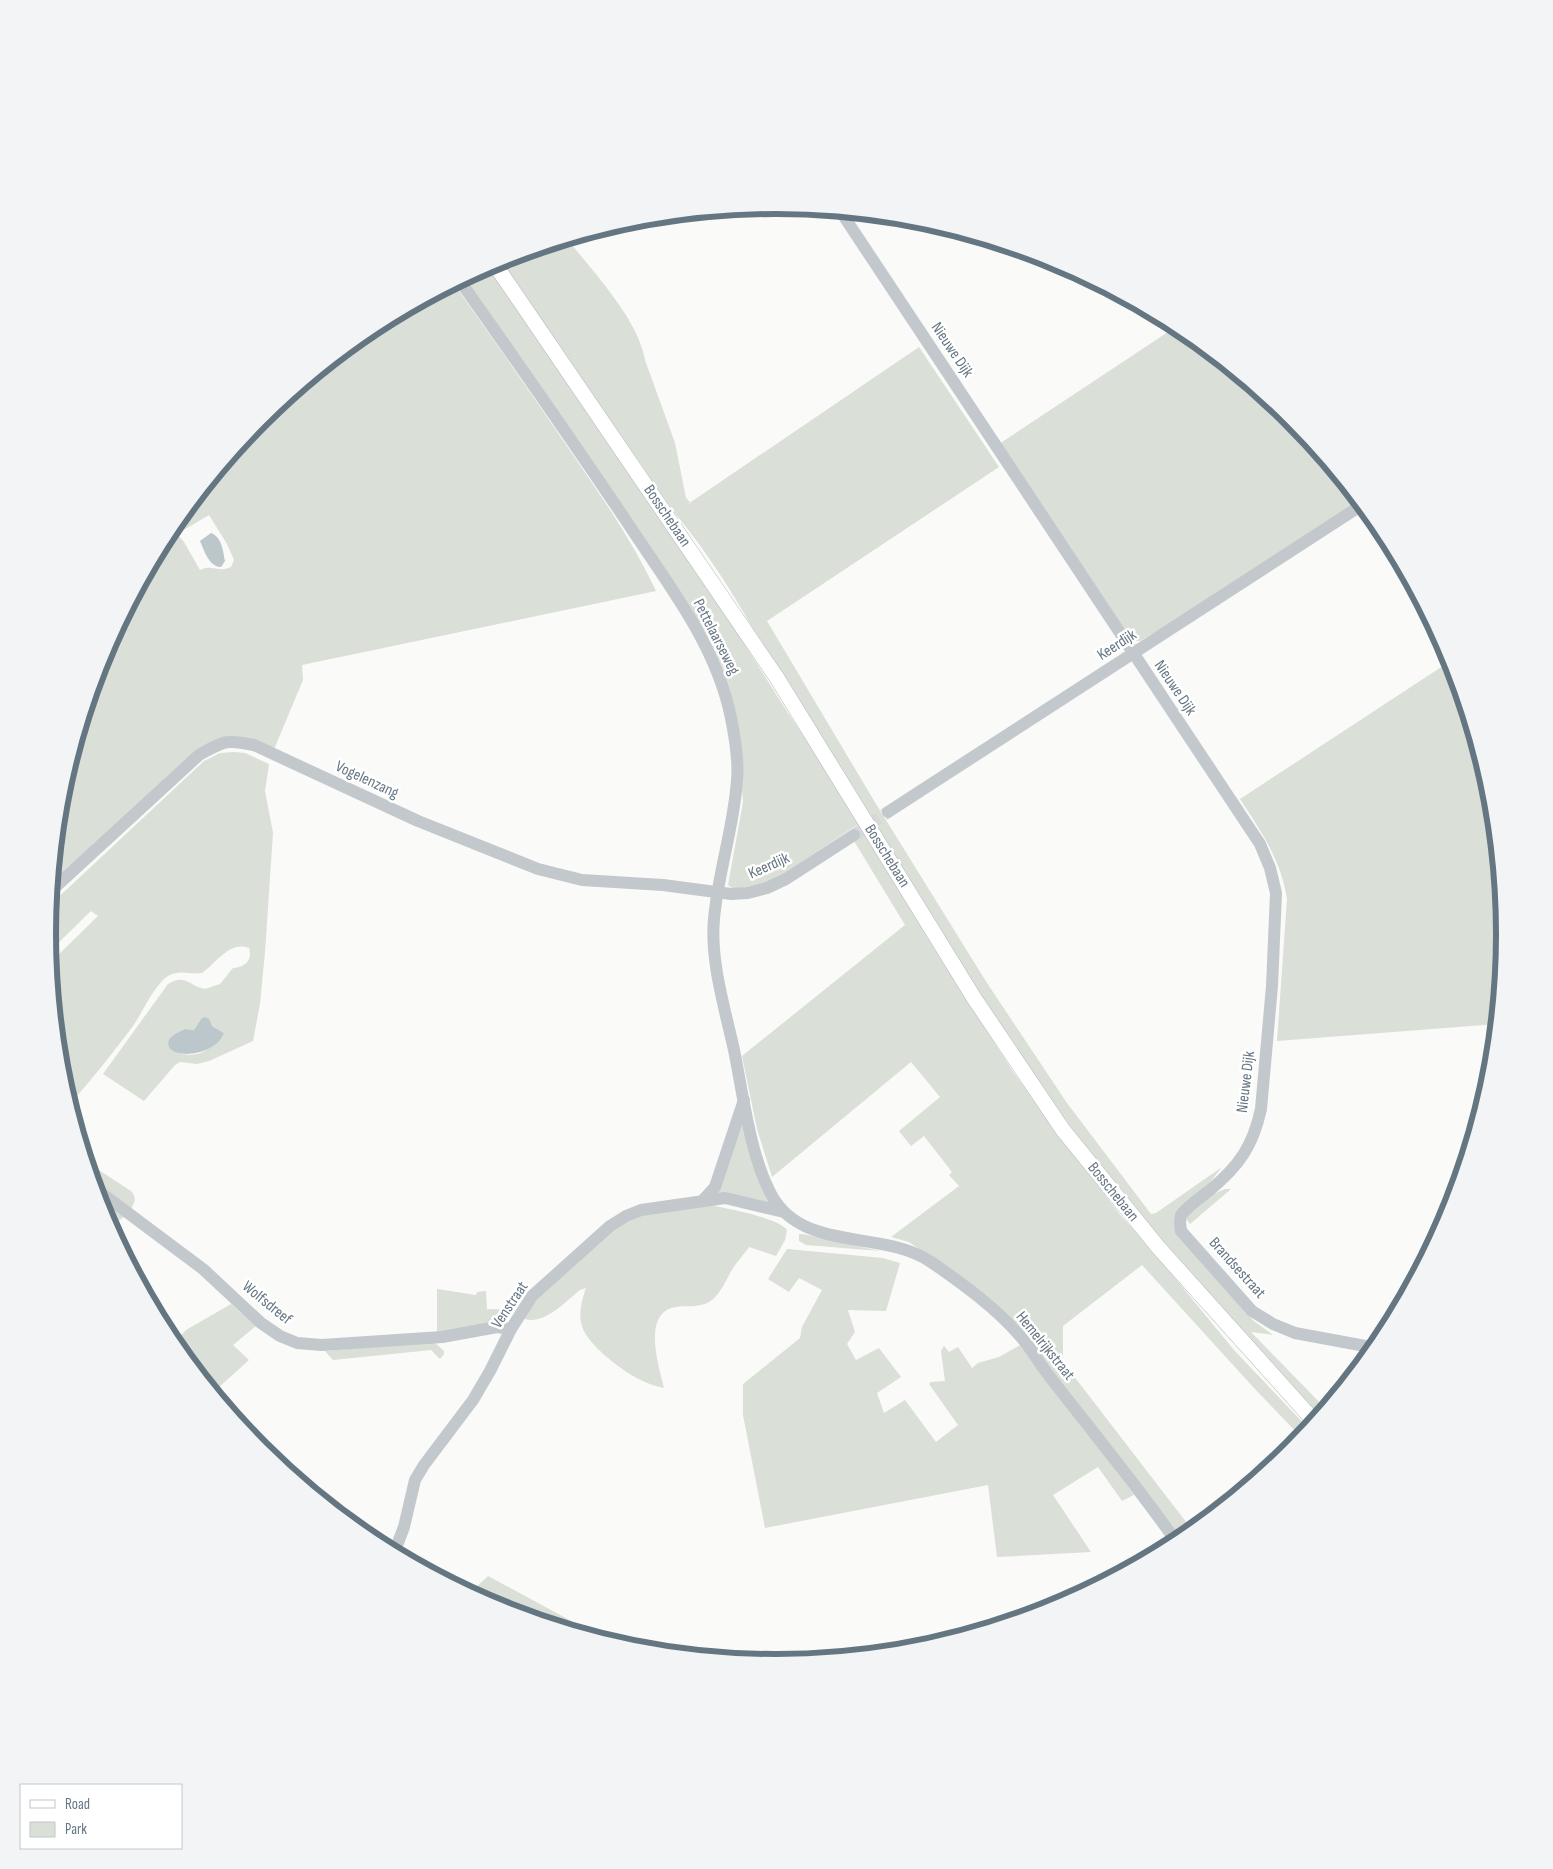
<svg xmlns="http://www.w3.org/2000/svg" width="1553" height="1869" font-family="'Sofia Sans Condensed',sans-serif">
	<rect width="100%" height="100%" fill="#fafaf8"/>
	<g fill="#dadfd7" fill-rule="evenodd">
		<path d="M568,240c26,33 70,79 77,120l30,83 11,55 5,5 -3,1 231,-157 80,120 -232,154 109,183 111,179 80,120 84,111 5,-1 66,-46 -15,19 -30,29 62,90 15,16 19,14 -22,-3 75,77 -10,12 -198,-226 -94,-130 -253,-403c-28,-53 -59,-105 -98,-151l-173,-251z"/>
		<polygon points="491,265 703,579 788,713 853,807 956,983 1014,1073 1121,1216 1148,1245 1233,1349 1309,1429 1302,1438 1254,1388 1142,1265 1063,1326 1063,1362 1193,1531 1181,1541 1032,1344 1032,1340 939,1263 909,1242 891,1237 959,1186 949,1175 952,1172 924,1136 911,1146 899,1131 940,1097 911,1062 772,1177 757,1129 742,1056 905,925 854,841 863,834 857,825 782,875 765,883 735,890 728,885 743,802 739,744 714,660 463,279"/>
		<path d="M454,284c40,56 79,112 117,168 31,45 62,90 85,139l-354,74 1,15 -31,74 -53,-12 -167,142 10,-92 41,-137 68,-126 90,-110 111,-91zM209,515l18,29 7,16 -3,7c-12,6 -19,-3 -31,3l-16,-28 -7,-8z"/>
		<polygon points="1177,326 1292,419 1359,501 1176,620 1140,641 1131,641 999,444"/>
		<path d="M1452,660l40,133 13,142 -8,89 -220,17 10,-142c-6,-39 -26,-68 -47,-100z"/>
		<path d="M235,752l10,1 24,11 -4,27 8,42 -8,119 -5,52 -7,37 -44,20 -12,3 -17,-2 -5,3 -31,36 -41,-27 65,-90c18,-11 21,2 37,5l15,-5 13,-16c11,-1 20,-7 16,-20 -19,-8 -34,16 -47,25 -13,2 -22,-4 -34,3 -14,9 -25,36 -35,50 -20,27 -41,53 -63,78l-9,-28 -11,-113 48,-47 -7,-5 -42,41 -1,-17 2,-30 154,-144 16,-8zM201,1019l23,14c-14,16 -23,26 -46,20l-3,-18 5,-1 5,-5 9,1z"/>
		<polygon points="740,1117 772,1203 712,1195"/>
		<path d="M88,1163l43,28c6,7 4,10 0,18l-36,-23z"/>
		<polygon points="1225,1189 1231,1189 1190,1224 1185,1217 1204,1198"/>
		<polygon points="98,1197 125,1216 110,1227 103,1213"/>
		<path d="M707,1205c16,2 72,13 80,25l-2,10 -9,16 -27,-9c-5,7 -11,14 -16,21 -7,11 -12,27 -24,34 -12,7 -25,2 -38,6 -28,10 -12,59 -7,80 -9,-2 -21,-6 -29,-11 -16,-9 -48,-33 -53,-51 -4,-12 0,-26 4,-38l-6,2c-15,12 -39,39 -60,27l13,-18 96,-82z"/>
		<polygon points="799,1234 803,1234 880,1251 806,1245 799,1241"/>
		<polygon points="787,1249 883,1258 900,1263 886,1311 848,1310 855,1332 847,1344 856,1360 879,1348 901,1377 877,1393 884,1413 905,1400 936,1442 958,1425 929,1384 931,1382 945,1381 941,1351 944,1346 949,1352 958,1347 972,1368 978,1363 999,1357 1022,1344 1134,1495 1122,1501 1098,1467 1053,1495 1091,1552 997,1557 988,1485 765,1528 743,1415 743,1384 800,1338 802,1327 822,1290 799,1278 789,1292 768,1279"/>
		<path d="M437,1289l39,6 1,-3 9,-1 1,18 28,1c-16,20 -54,20 -78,23z"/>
		<polygon points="231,1304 256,1326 233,1345 249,1360 218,1388 209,1383 207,1385 174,1343 186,1330"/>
		<polygon points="433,1341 444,1351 444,1354 440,1359 431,1350 333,1360 325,1351"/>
		<polygon points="488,1576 612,1643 497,1608 470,1593"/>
	</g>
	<g fill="#bbc7cb">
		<path d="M211,533c11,4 12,18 14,28l-4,6c-12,0 -17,-17 -21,-26z"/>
		<path d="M205,1017l4,2 3,7 12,7c-10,26 -62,27 -55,7 1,-4 12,-9 16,-11l9,1 7,-11z"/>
	</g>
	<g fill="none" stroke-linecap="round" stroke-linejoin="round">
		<polyline stroke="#d5d9db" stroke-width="12" stroke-dasharray="12 6" stroke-linecap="butt" points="854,835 888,812"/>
		<defs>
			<polyline id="major" points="494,263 777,678 974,998 1063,1130 1158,1247 1315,1422"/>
		</defs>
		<use href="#major" stroke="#b5babe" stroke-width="16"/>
		<g stroke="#c3c8cc" stroke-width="12">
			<path d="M841,212l419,632 10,24 6,25 -4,93 -11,123c-8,37 -22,57 -51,81 -10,8 -21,15 -29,25l-1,7 1,9 71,80 21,13 22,9 81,15"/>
			<path d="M460,281c56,79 111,158 165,238 41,63 91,124 106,199 4,20 8,42 6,62 -3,47 -19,92 -23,139 -4,42 11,90 20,131 9,44 16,105 37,144 31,59 112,35 160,68 32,22 65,46 90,75 9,10 15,21 23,32 14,19 29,37 43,55 31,40 62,78 90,119"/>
			<polyline points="888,812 1362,505"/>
			<path d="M52,890l147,-135c25,-14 26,-16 55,-10l164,76 120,48 44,11 81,5 68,9 17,-1 19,-5 19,-9 68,-44"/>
			<polyline points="96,1189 203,1269 261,1323 280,1336 297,1343 322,1345 442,1337 497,1327 511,1329"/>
			<polyline points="703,1200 715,1187 744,1100"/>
			<polyline points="394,1553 404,1527 415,1480 424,1465 473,1400 490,1371 511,1329 532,1296 610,1226 626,1216 641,1210 725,1198 784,1212"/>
		</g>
		<use href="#major" stroke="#fff" stroke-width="15"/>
	</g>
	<g text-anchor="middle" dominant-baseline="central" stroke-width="5" stroke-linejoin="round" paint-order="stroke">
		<g font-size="16" fill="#657683" stroke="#fff">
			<text transform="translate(952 350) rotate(56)">Nieuwe Dijk</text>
			<text transform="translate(667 516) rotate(56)">Bosschebaan</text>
			<text transform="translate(716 637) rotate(63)">Pettelaarseweg</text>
			<text transform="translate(1117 645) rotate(-33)">Keerdijk</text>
			<text transform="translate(1175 688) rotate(56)">Nieuwe Dijk</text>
			<text transform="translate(367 780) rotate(25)">Vogelenzang</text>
			<text transform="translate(887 856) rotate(58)">Bosschebaan</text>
			<text transform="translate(769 866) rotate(-24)">Keerdijk</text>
			<text transform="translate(1246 1082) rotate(-83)">Nieuwe Dijk</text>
			<text transform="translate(1113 1192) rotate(51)">Bosschebaan</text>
			<text transform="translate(1237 1268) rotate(48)">Brandsestraat</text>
			<text transform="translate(267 1303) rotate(39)">Wolfsdreef</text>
			<text transform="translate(510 1305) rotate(-56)">Venstraat</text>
			<text transform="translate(1045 1346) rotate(51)">Hemelrijkstraat</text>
		</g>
	</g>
	<path d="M0 0H1553V1869H0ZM56 934a720 720 0 1 1 1440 0a720 720 0 1 1-1440 0Z" fill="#f3f4f5" fill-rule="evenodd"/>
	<path fill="none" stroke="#657683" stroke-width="6" d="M56 934a720 720 0 1 1 1440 0a720 720 0 1 1-1440 0Z"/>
	<rect x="20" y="1784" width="162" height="65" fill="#ffffff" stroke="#c1c8cd"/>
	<rect x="30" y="1800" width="25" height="8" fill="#ffffff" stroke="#c1c8cd"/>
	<text x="65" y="1809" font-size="15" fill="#657683">Road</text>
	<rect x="30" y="1822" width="25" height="15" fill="#dadfd7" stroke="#c1c8cd"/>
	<text x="65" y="1834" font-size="15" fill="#657683">Park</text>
</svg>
